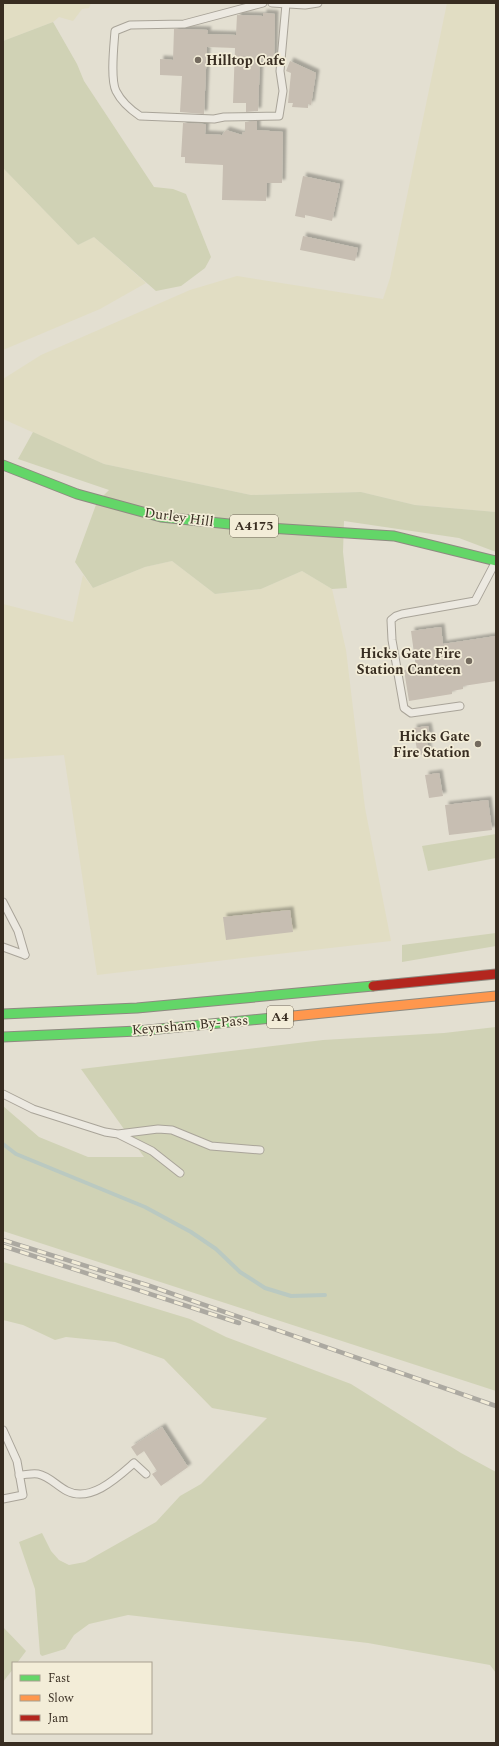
<svg xmlns="http://www.w3.org/2000/svg" width="499" height="1746" font-family="Spectral,serif">
	<defs>
		<filter id="shadow"><feDropShadow dx="3.5" dy="-3.5" stdDeviation="1" flood-color="#0004"/></filter>
	</defs>
	<rect width="100%" height="100%" fill="#e3dfd1"/>
	<g fill="#e1ddc3">
		<polygon points="3,3 91,3 89,8 82,9 73,21 59,17 53,22 3,41"/>
		<polygon points="447,3 496,3 496,512 415,505 361,492 251,495 104,464 3,419 3,379 41,355 190,290 237,276 383,299 390,278"/>
		<polygon points="3,168 78,245 94,237 146,283 100,309 3,350"/>
		<polygon points="172,561 215,594 261,589 302,571 332,589 346,650 365,808 391,941 97,975 64,755 3,759 3,604 73,622 83,575 93,588 145,567"/>
	</g>
	<g fill="#d0d2b5">
		<polygon points="53,22 77,64 84,81 154,187 173,189 186,194 211,257 205,268 181,286 156,291 94,237 78,245 3,168 3,41"/>
		<polygon points="33,432 104,464 251,495 361,492 415,505 496,512 496,552 459,538 344,521 343,552 347,588 332,589 302,571 261,589 215,594 172,561 145,567 93,588 75,562 97,502 109,490 18,459"/>
		<polygon points="496,834 496,858 428,871 422,846"/>
		<polygon points="496,933 496,946 402,962 402,945"/>
		<polygon points="496,1027 496,1391 3,1231 3,1106 39,1137 88,1157 144,1157 81,1069 323,1040 444,1033"/>
		<polygon points="3,1262 190,1319 226,1337 351,1384 461,1453 496,1472 496,1673 490,1665 368,1643 128,1615 89,1624 74,1635 65,1649 42,1656 40,1654 35,1589 19,1542 42,1533 51,1551 59,1560 69,1565 85,1562 156,1522 180,1496 201,1484 267,1418 212,1408 164,1359 115,1342 66,1337 55,1340 23,1325 3,1320"/>
		<polygon points="3,1627 26,1651 17,1663 13,1663 13,1669 3,1682"/>
	</g>
	<g fill="none" stroke-linecap="round" stroke-linejoin="round">
		<polyline stroke="#bac9c1" stroke-width="4" points="3,1144 16,1154 145,1207 191,1232 216,1249 240,1272 265,1288 291,1296 325,1295"/>
	</g>
	<g fill="#c7beb2" filter="url(#shadow)">
		<polygon points="263,13 275,14 274,61 260,60 258,111 246,112 246,103 233,103 235,48 207,47 204,114 180,112 182,76 160,75 160,59 173,60 174,29 208,30 207,34 236,35 237,15 263,16"/>
		<polygon points="290,61 316,73 311,105 308,104 308,108 292,107 293,103 288,103 291,73 286,71"/>
		<polygon points="257,121 257,130 283,132 282,183 267,183 266,201 222,200 223,165 185,163 185,157 181,157 183,123 204,124 206,125 205,134 222,135 226,130 242,135 243,132 245,132 245,122"/>
		<polygon points="303,176 340,184 332,221 305,215 305,218 295,216"/>
		<polygon points="303,236 358,248 355,261 300,250"/>
		<polygon points="441,627 443,644 496,636 496,681 463,686 463,689 452,691 452,694 409,701 404,670 416,668 411,631"/>
		<polygon points="428,726 430,736 426,737 429,754 418,755 413,728"/>
		<polygon points="439,773 443,796 429,798 425,775"/>
		<polygon points="488,800 492,830 449,835 445,805"/>
		<polygon points="290,910 293,932 226,940 223,917"/>
		<polygon points="162,1427 188,1467 161,1486 152,1474 157,1471 144,1451 137,1456 131,1447"/>
	</g>
	<g fill="none" stroke-linecap="round" stroke-linejoin="round">
		<defs>
			<g id="lane">
				<path d="M263,3l-79,21 -54,1 -15,6c-1,14 -5,48 1,60 5,10 15,19 24,25l74,3 10,-2 55,-1 4,-25 -3,-20 6,-67"/>
				<polyline points="272,3 305,5 318,3"/>
				<polyline points="460,706 411,713 404,708 392,640 391,620 396,616 402,614 475,601 495,563"/>
				<polyline points="3,902 18,931 25,955"/>
				<polyline points="3,947 25,955"/>
				<polyline points="3,1094 33,1109 105,1132 118,1134 158,1129 172,1130 211,1146 260,1150"/>
				<polyline points="120,1135 152,1151 180,1173"/>
				<polyline points="3,1430 17,1461 23,1495 3,1499"/>
				<path d="M19,1475c6,0 13,-2 19,-1 11,2 19,12 29,17 24,12 51,-14 67,-28l12,11"/>
			</g>
			<g id="fast">
				<polyline points="3,465 77,494 161,517 269,528 394,536 496,561"/>
				<polyline points="3,1014 137,1008 373,986"/>
				<polyline points="3,1037 138,1031 293,1016"/>
			</g>
			<polyline id="slow" points="293,1016 496,996"/>
			<polyline id="jam" points="373,986 496,974"/>
		</defs>
		<use href="#lane" stroke="#a9a499" stroke-width="9"/>
		<use href="#fast" stroke="#8e8a80" stroke-width="11"/>
		<use href="#slow" stroke="#8e8a80" stroke-width="11"/>
		<use href="#jam" stroke="#8e8a80" stroke-width="11"/>
		<use href="#lane" stroke="#ece9e1" stroke-width="7"/>
		<use href="#fast" stroke="#63d668" stroke-width="9"/>
		<use href="#slow" stroke="#ff974d" stroke-width="9"/>
		<use href="#jam" stroke="#b3261e" stroke-width="9"/>
		<defs>
			<g id="rail">
				<polyline points="3,1240 147,1285 496,1406"/>
				<polyline points="3,1246 239,1323"/>
			</g>
		</defs>
		<use href="#rail" stroke="#aca9a1" stroke-width="4.5"/>
		<use href="#rail" stroke="#f3edd8" stroke-width="3" stroke-dasharray="9" stroke-linecap="butt"/>
	</g>
	<g fill="#746b5f" stroke="#f3edd8" stroke-width="1.5">
		<circle cx="198" cy="60" r="4"/>
		<circle cx="469" cy="661" r="4"/>
		<circle cx="478" cy="744" r="4"/>
	</g>
	<g text-anchor="middle" dominant-baseline="central" stroke-width="3.5" stroke-linejoin="round" paint-order="stroke">
		<g fill="#f3edd8" stroke="#706758" stroke-width="1">
			<rect x="230" y="515" width="48" height="22" rx="3"/>
			<rect x="267" y="1006" width="26" height="22" rx="3"/>
		</g>
		<g font-size="13" font-weight="bold" fill="#382d21">
			<text x="254" y="526">A4175</text>
			<text x="280" y="1017">A4</text>
		</g>
		<g font-size="14" font-weight="bold" fill="#382d21" stroke="#f3edd8" text-anchor="end">
			<text x="206" y="60" text-anchor="start">Hilltop Cafe</text>
			<text x="461" y="653">Hicks Gate Fire<tspan x="461" dy="16">Station Canteen</tspan></text>
			<text x="470" y="736">Hicks Gate<tspan x="470" dy="16">Fire Station</tspan></text>
		</g>
		<g font-size="14" fill="#382d21" stroke="#f3edd8">
			<text transform="translate(179 517) rotate(8)">Durley Hill</text>
			<text transform="translate(190 1025) rotate(-5)">Keynsham By-Pass</text>
		</g>
	</g>
	<rect width="499" height="1746" fill="none" stroke="#382d21" stroke-width="8"/>
	<rect x="12" y="1662" width="140" height="72" fill="#f3edd8" stroke="#a8a08f"/>
	<rect x="20" y="1675" width="20" height="6" fill="#63d668" stroke="#a8a08f"/>
	<text x="48" y="1682" font-size="12" fill="#382d21">Fast</text>
	<rect x="20" y="1695" width="20" height="6" fill="#ff974d" stroke="#a8a08f"/>
	<text x="48" y="1702" font-size="12" fill="#382d21">Slow</text>
	<rect x="20" y="1715" width="20" height="6" fill="#b3261e" stroke="#a8a08f"/>
	<text x="48" y="1722" font-size="12" fill="#382d21">Jam</text>
</svg>
